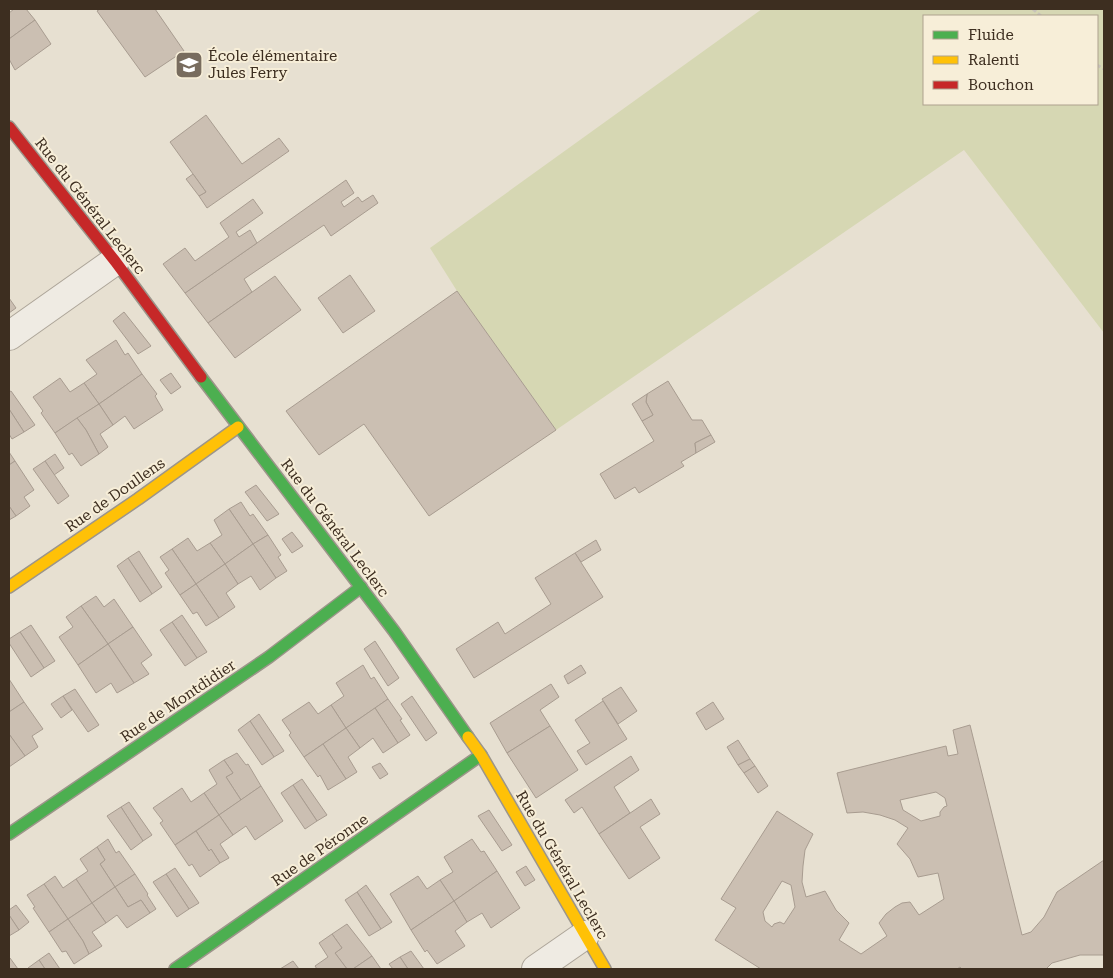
<svg xmlns="http://www.w3.org/2000/svg" width="1113" height="978" font-family="'Roboto Serif',serif">
	<rect width="100%" height="100%" fill="#e7e0d1"/>
	<path fill="#d6d7b3" fill-rule="evenodd" d="M762,9h342v324l-140,-183 -408,280 -99,-139 -27,-43zM924,16h173v88h-173z"/>
	<g fill="#cbbfb2" stroke="#a89c90" fill-rule="evenodd">
		<polygon points="14,9 26,9 35,20 9,39 9,13"/>
		<polygon points="100,9 155,9 184,51 145,77 97,11"/>
		<polygon points="35,20 51,44 15,70 9,59 9,39"/>
		<polygon points="206,115 242,164 279,138 289,151 207,208 199,196 206,192 170,142"/>
		<polygon points="193,174 206,192 199,196 186,179"/>
		<polygon points="346,180 354,193 341,202 344,207 358,197 362,202 373,195 378,203 331,236 324,225 244,279 252,292 208,323 185,293 257,243"/>
		<polygon points="253,199 263,213 236,232 239,237 250,230 257,243 185,293 163,264 185,248 195,261 229,237 220,223"/>
		<polygon points="350,275 375,311 343,333 318,298"/>
		<polygon points="275,276 301,310 235,358 208,323"/>
		<polygon points="457,291 556,430 429,516 364,424 319,455 286,411"/>
		<polygon points="9,298 16,308 9,313"/>
		<polygon points="124,312 151,346 138,354 113,321"/>
		<polygon points="116,340 125,355 128,353 142,374 99,404 84,383 97,374 86,360"/>
		<polygon points="171,373 181,387 171,394 160,380"/>
		<polygon points="142,374 157,394 155,396 163,410 134,429 125,416 113,425 99,404"/>
		<polygon points="60,378 70,392 84,383 99,404 55,433 41,413 43,411 33,397"/>
		<polygon points="668,381 692,420 702,420 711,435 695,443 696,453 681,462 684,466 639,493 635,487 615,499 600,474 654,441 642,421 653,415 646,402 647,394"/>
		<polygon points="11,391 35,425 24,432 9,409 9,392"/>
		<polygon points="647,394 646,402 653,415 642,421 632,404"/>
		<polygon points="99,404 113,425 100,434 108,447 99,454 86,430 77,418"/>
		<polygon points="9,409 24,432 12,439 9,434"/>
		<polygon points="77,418 86,430 99,454 81,466 72,453 69,455 55,433"/>
		<polygon points="711,435 715,442 696,453 695,443"/>
		<polygon points="9,452 15,461 9,465"/>
		<polygon points="55,454 64,468 54,475 45,461"/>
		<polygon points="15,461 34,490 24,497 30,506 16,516 9,506 9,465"/>
		<polygon points="45,461 69,496 58,504 33,469"/>
		<polygon points="256,485 279,514 267,521 245,492"/>
		<polygon points="241,502 250,516 253,514 268,535 253,544 229,509"/>
		<polygon points="9,506 16,516 9,520"/>
		<polygon points="229,509 253,544 225,564 210,543 222,535 214,520"/>
		<polygon points="292,532 303,546 292,553 282,539"/>
		<polygon points="268,535 281,555 278,557 287,571 276,578 253,544"/>
		<polygon points="188,538 197,551 210,543 225,564 196,584 172,549"/>
		<polygon points="596,540 601,550 581,562 575,553"/>
		<polygon points="253,544 276,578 260,590 251,576 238,584 225,564"/>
		<polygon points="172,549 196,584 180,595 165,573 169,570 160,557"/>
		<polygon points="139,551 162,587 152,594 128,558"/>
		<polygon points="575,553 603,597 474,678 456,649 498,622 505,634 551,604 535,578"/>
		<polygon points="128,558 152,594 140,602 117,566"/>
		<polygon points="225,564 238,584 226,593 235,607 219,618 196,584"/>
		<polygon points="196,584 219,618 206,626 197,612 193,614 180,595"/>
		<polygon points="96,596 104,607 114,599 133,627 108,644 81,606"/>
		<polygon points="81,606 108,644 78,665 59,637 73,627 66,617"/>
		<polygon points="182,615 207,652 197,658 172,622"/>
		<polygon points="172,622 197,658 185,666 160,630"/>
		<polygon points="31,625 55,661 44,668 20,632"/>
		<polygon points="133,627 152,655 141,663 149,674 134,683 108,644"/>
		<polygon points="20,632 44,668 31,677 9,643 9,639"/>
		<polygon points="375,641 399,678 388,686 364,649"/>
		<polygon points="108,644 134,683 117,693 111,683 96,693 78,665"/>
		<polygon points="363,665 371,679 374,677 388,699 346,728 331,705 344,696 336,683"/>
		<polygon points="581,665 586,673 568,684 564,676"/>
		<polygon points="9,679 24,702 9,712"/>
		<polygon points="551,684 559,697 540,710 550,726 507,753 490,723"/>
		<polygon points="621,687 637,711 618,724 602,699"/>
		<polygon points="75,689 99,725 88,732 63,696"/>
		<polygon points="63,696 72,710 61,718 51,704"/>
		<polygon points="412,696 437,733 426,741 401,704"/>
		<polygon points="388,699 402,719 400,720 410,735 398,743 375,708"/>
		<polygon points="603,701 627,739 586,765 577,751 590,743 575,720"/>
		<polygon points="24,702 43,729 32,736 38,747 25,756 9,734 9,712"/>
		<polygon points="309,702 318,714 331,705 346,728 304,757 289,735 291,733 282,720"/>
		<polygon points="713,702 724,719 706,730 696,713"/>
		<polygon points="375,708 398,743 383,753 373,738 360,748 346,728"/>
		<polygon points="259,714 284,751 274,757 250,721"/>
		<polygon points="250,721 274,757 262,765 238,730"/>
		<path d="M970,725l52,210 9,-3 13,-15 13,-25 47,-32v95h-24l-28,8 -6,6h-84l-2,-2 -3,2h-196l-46,-29 21,-32 -15,-9 56,-88 36,23 -8,16 -2,16 -1,16 4,15 19,-6 11,19 13,13 -10,17 22,14 26,-18 -8,-13 7,-9 9,-7 7,-4 8,-1 9,13 25,-16 -6,-26 -20,4 -8,-18 -13,-15 11,-16 -13,-8 -15,-5 -17,-3 -16,1 -10,-40 109,-27 2,10 10,-2 -5,-24zM936,792l9,6 2,8 -3,1 -4,5v4l-19,5 -18,-11 -3,-10zM782,881l9,4 4,22 -11,17 -4,-2 -6,2 -2,3 -7,-6 -2,-9z"/>
		<polygon points="550,726 578,770 536,798 507,753"/>
		<polygon points="346,728 360,748 348,757 357,772 346,779 323,744"/>
		<polygon points="9,734 25,756 9,767"/>
		<polygon points="738,740 750,759 738,765 727,747"/>
		<polygon points="323,744 346,779 328,790 320,775 318,777 304,757"/>
		<polygon points="237,753 246,765 248,764 261,786 241,800 226,777 233,773 224,760"/>
		<polygon points="631,756 639,770 614,787 630,813 599,834 582,807 574,813 565,800"/>
		<polygon points="750,759 755,766 744,773 738,765"/>
		<polygon points="224,760 233,773 226,777 241,800 219,815 204,793 217,784 209,770"/>
		<polygon points="380,763 388,774 380,779 372,767"/>
		<polygon points="755,766 768,786 758,793 744,773"/>
		<polygon points="302,779 327,815 317,821 293,785"/>
		<polygon points="293,785 317,821 305,829 281,793"/>
		<polygon points="261,786 283,821 255,840 246,826 233,835 219,815"/>
		<polygon points="182,788 191,802 204,793 219,815 175,845 160,823 163,821 153,808"/>
		<polygon points="651,799 660,814 640,827 660,858 629,879 599,834"/>
		<polygon points="129,802 152,835 143,841 121,807"/>
		<polygon points="121,807 143,841 131,850 107,816"/>
		<polygon points="489,810 512,845 502,851 478,816"/>
		<polygon points="219,815 233,835 220,844 229,858 220,863 211,849 209,851 196,831"/>
		<polygon points="196,831 209,851 211,849 220,863 200,877 192,864 189,866 175,845"/>
		<polygon points="108,839 116,853 119,851 135,874 115,887 100,864 105,860 97,847"/>
		<polygon points="472,839 481,852 484,851 497,871 454,901 440,880 453,872 444,857"/>
		<polygon points="97,847 105,860 100,864 115,887 92,903 76,879 88,871 80,859"/>
		<polygon points="526,866 535,880 525,886 516,872"/>
		<polygon points="175,868 199,903 189,909 166,874"/>
		<polygon points="497,871 520,908 491,928 482,913 467,922 454,901"/>
		<polygon points="135,874 148,894 147,895 156,909 150,913 141,900 128,907 115,887"/>
		<polygon points="166,874 189,909 177,917 153,882"/>
		<polygon points="55,876 63,888 76,879 92,903 68,919 44,884"/>
		<polygon points="418,876 427,889 440,880 454,901 411,930 390,894"/>
		<polygon points="44,884 68,919 49,932 33,908 35,907 27,895"/>
		<polygon points="366,885 392,922 381,929 357,892"/>
		<polygon points="115,887 128,907 141,900 150,913 127,928 117,915 106,923 92,903"/>
		<polygon points="357,892 381,929 369,936 345,900"/>
		<polygon points="454,901 467,922 455,931 465,946 437,964 427,950 425,952 411,930"/>
		<polygon points="92,903 106,923 92,932 102,946 89,954 83,941 68,919"/>
		<polygon points="16,905 29,922 19,930 9,915 9,910"/>
		<polygon points="9,915 19,930 9,936"/>
		<polygon points="68,919 83,941 89,954 74,964 66,951 62,952 49,932"/>
		<polygon points="347,924 372,956 353,969 347,969 335,953 342,948 332,934"/>
		<polygon points="332,934 342,948 335,953 347,969 317,969 315,966 328,957 319,943"/>
		<polygon points="411,951 424,969 408,969 400,957"/>
		<polygon points="49,953 60,969 45,969 39,960"/>
		<polygon points="372,956 381,969 353,969"/>
		<polygon points="400,957 408,969 393,969 389,964"/>
		<polygon points="10,958 18,969 9,969 9,959"/>
		<polygon points="39,960 45,969 28,969 28,968"/>
		<polygon points="293,961 299,969 280,969"/>
	</g>
	<g fill="none" stroke-linecap="round" stroke-linejoin="round">
		<defs>
			<g id="street">
				<polyline points="9,336 115,261"/>
				<polyline points="536,969 585,935"/>
			</g>
			<g id="fast">
				<polyline points="201,377 394,631 468,737"/>
				<polyline points="9,834 269,657 361,587"/>
				<polyline points="175,969 481,755"/>
			</g>
			<g id="slow">
				<polyline points="9,587 138,499 238,427"/>
				<polyline points="468,737 481,755 605,969"/>
			</g>
			<polyline id="jam" points="9,127 115,261 201,377"/>
		</defs>
		<use href="#street" stroke="#ada599" stroke-width="30"/>
		<use href="#fast" stroke="#9c958a" stroke-width="14"/>
		<use href="#slow" stroke="#9c958a" stroke-width="14"/>
		<use href="#jam" stroke="#9c958a" stroke-width="14"/>
		<g stroke="#c8c2b9" stroke-width="3" stroke-dasharray="4 2.5" stroke-linecap="butt">
			<polyline points="1033,9 1041,16"/>
			<polyline points="1097,65 1104,69"/>
		</g>
		<use href="#street" stroke="#efebe3" stroke-width="28"/>
		<use href="#fast" stroke="#4caf50" stroke-width="11"/>
		<use href="#slow" stroke="#ffc107" stroke-width="11"/>
		<use href="#jam" stroke="#c62828" stroke-width="11"/>
	</g>
	<defs>
		<symbol id="school-square" viewBox="-11 -11 22 22"><rect x="-9" y="-9" width="18" height="18" rx="4" fill="#786c5e" stroke="#f7eed8"/><path d="M0-5L7-2L0 1L-7-2ZM-4 1L0 2.5L4 1V4Q0 6-4 4Z" fill="#fff"/></symbol>
	</defs>
	<g fill-rule="evenodd">
		<use href="#school-square" x="173" y="49" width="32" height="32"/>
	</g>
	<g text-anchor="middle" dominant-baseline="central" stroke-width="4" stroke-linejoin="round" paint-order="stroke">
		<g font-size="15" fill="#3d2e20" stroke="#f7eed8" text-anchor="start">
			<text x="208" y="56">École élémentaire<tspan x="208" dy="17">Jules Ferry</tspan></text>
		</g>
		<g font-size="15" fill="#3d2e20" stroke="#f7eed8">
			<text transform="translate(90 206) rotate(52)">Rue du Général Leclerc</text>
			<text transform="translate(115 495) rotate(-35)">Rue de Doullens</text>
			<text transform="translate(335 528) rotate(53)">Rue du Général Leclerc</text>
			<text transform="translate(178 701) rotate(-34)">Rue de Montdidier</text>
			<text transform="translate(320 850) rotate(-35)">Rue de Péronne</text>
			<text transform="translate(562 865) rotate(60)">Rue du Général Leclerc</text>
		</g>
	</g>
	<rect width="1113" height="978" fill="none" stroke="#3d2e20" stroke-width="20"/>
	<rect x="923" y="15" width="175" height="90" fill="#f7eed8" stroke="#ada18e"/>
	<rect x="933" y="31" width="25" height="8" fill="#4caf50" stroke="#ada18e"/>
	<text x="968" y="40" font-size="15" fill="#3d2e20">Fluide</text>
	<rect x="933" y="56" width="25" height="8" fill="#ffc107" stroke="#ada18e"/>
	<text x="968" y="65" font-size="15" fill="#3d2e20">Ralenti</text>
	<rect x="933" y="81" width="25" height="8" fill="#c62828" stroke="#ada18e"/>
	<text x="968" y="90" font-size="15" fill="#3d2e20">Bouchon</text>
</svg>
